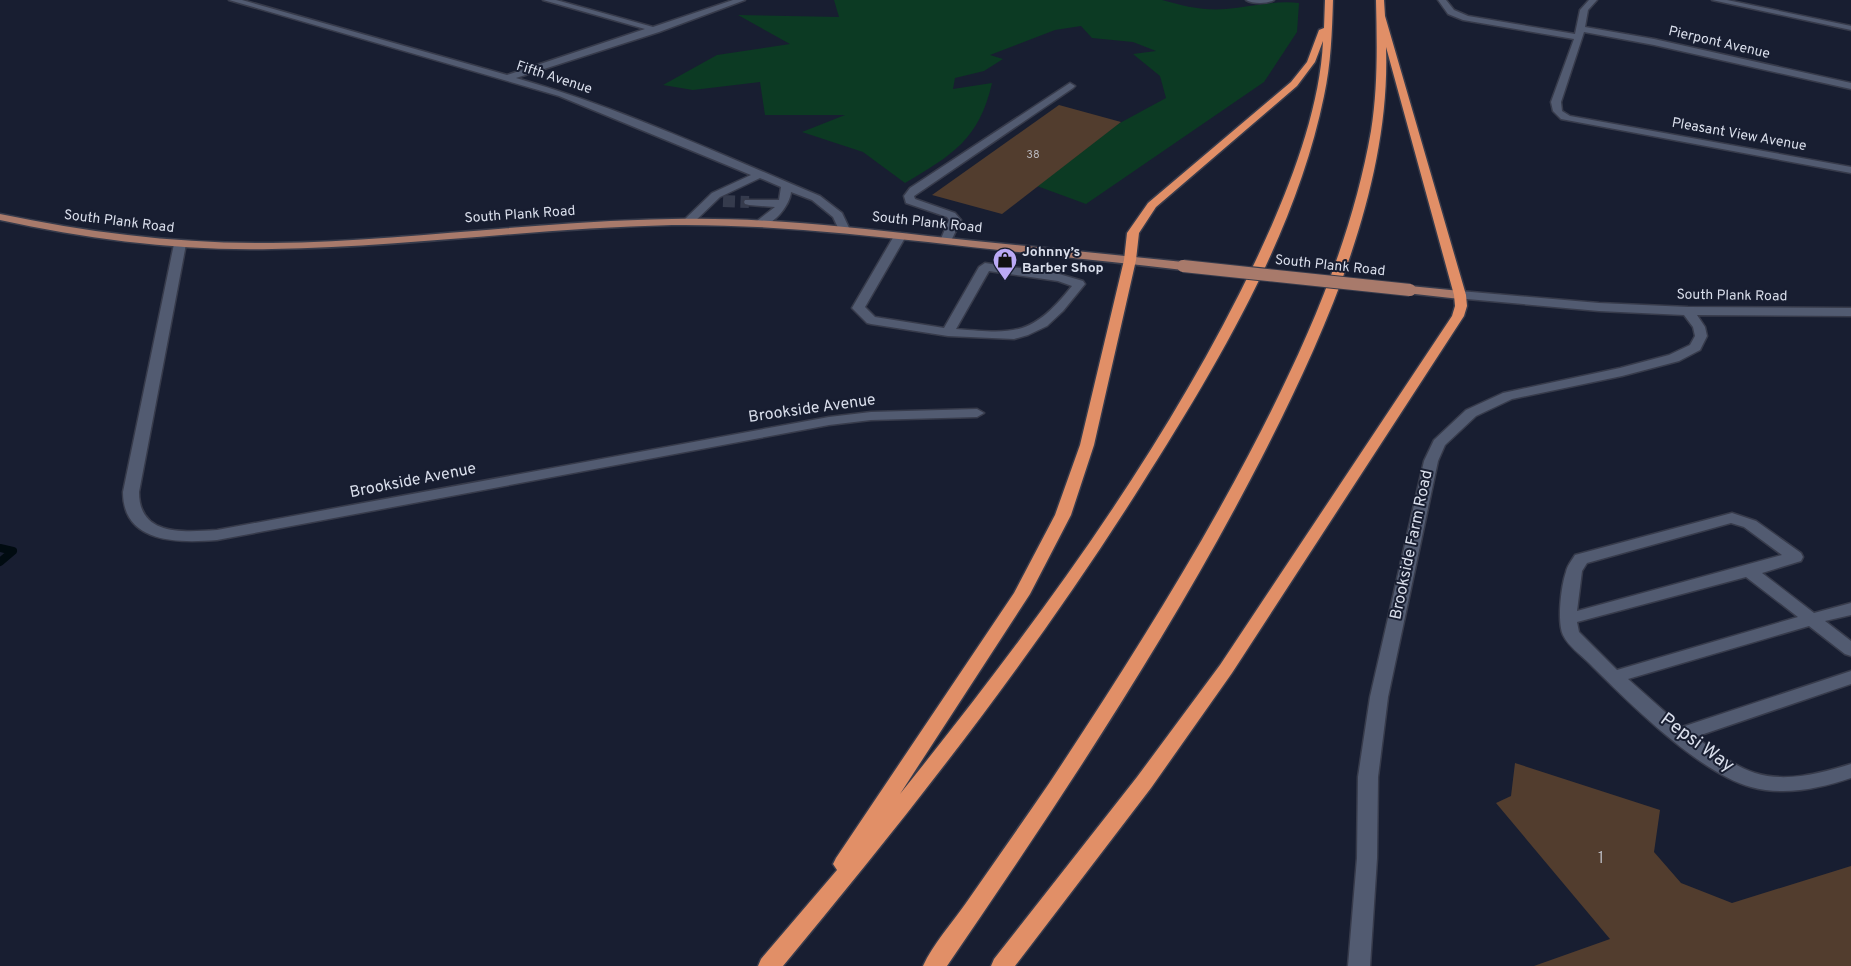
<svg xmlns="http://www.w3.org/2000/svg" width="1851" height="966" font-family="Overpass,sans-serif">
	<rect width="100%" height="100%" fill="#181e31"/>
	<path fill="#0c3a23" d="M834,0h328c21,6 42,11 64,9 25,-2 49,-9 73,-6l-2,29 -33,50 -178,122 -49,-18 81,-62 48,-26 -6,-22 -27,-22 23,-3 -23,-9 -41,-4 -11,-12 -26,4 -65,25 13,4 -19,12 -29,7 -2,11 39,-6c-13,57 -40,72 -87,100l-42,-31 -61,-20 43,-17h-80l-5,-33 -67,8 -30,-5 54,-30 73,-11 -52,-29 101,2z"/>
	<g fill="none" stroke-linecap="round" stroke-linejoin="round">
		<polyline stroke="#010b11" stroke-width="8" points="0,548 13,551 0,562"/>
	</g>
	<g fill="#523d2e">
		<polygon points="1059,105 1121,122 1002,214 932,195"/>
		<polygon points="1515,763 1660,810 1654,852 1681,883 1732,903 1851,866 1851,966 1534,966 1610,939 1496,803 1511,796"/>
	</g>
	<g fill="none" stroke-linecap="round" stroke-linejoin="round">
		<polyline stroke="#353b4d" stroke-width="12" stroke-dasharray="12 5.5" stroke-linecap="butt" points="723,201 749,202"/>
		<defs>
			<g id="minor">
				<path d="M229,0h13l265,75 138,-46 -102,-29h13l97,27 80,-27h12l-86,32 -143,46c105,30 204,76 304,118l22,17 8,17 -6,3 -4,-1 -7,-15 -21,-17 -21,-8c-1,13 -19,37 -34,33l-2,-2 2,-2 18,-14 -26,-2 -4,-1 -1,-2 1,-2h34l2,-13 -21,-9 -40,19 -28,27h-8l-2,-2 2,-2 28,-27 39,-18 -192,-79z"/>
				<path d="M1246,0h28c-6,4 -22,4 -28,0z"/>
				<polygon points="1438,0 1446,0 1454,10 1468,16 1575,34 1580,10 1589,0 1597,0 1588,10 1585,27 1654,39 1851,83 1851,89 1654,45 1584,32 1561,102 1562,111 1570,116 1851,167 1851,173 1561,119 1553,111 1551,102 1574,39 1463,20 1448,14"/>
				<polygon points="1712,0 1727,0 1851,26 1851,30"/>
				<polygon points="1070,83 1075,86 1073,88 914,196 915,199 955,213 961,220 950,243 942,243 940,241 949,220 947,217 906,203 904,196 910,188"/>
				<path d="M900,233l6,3 -41,71 10,10 69,11 35,-61 6,-4 74,11 24,7 2,3 -22,27 -16,15 -19,9 -14,4 -66,-3 -77,-12 -4,-1 -15,-15 42,-72zM989,271l69,10 14,5c-40,50 -56,48 -116,43z"/>
				<path d="M180,241l6,3 -47,248c0,45 45,40 78,38l612,-113 42,-5 106,-3 7,4 -7,4 -106,3 -42,5 -612,115c-38,3 -94,4 -94,-48l51,-248z"/>
				<polygon points="1460,291 1599,303 1688,307 1851,308 1851,316 1697,315 1705,327 1707,336 1700,350 1679,361 1622,376 1512,399 1476,416 1445,445 1438,461 1388,697 1378,777 1377,858 1370,966 1348,966 1357,858 1358,777 1370,697 1424,461 1434,440 1466,410 1503,393 1620,368 1669,355 1690,345 1695,336 1693,327 1684,315 1599,311 1456,298 1454,295 1456,292"/>
				<path d="M1732,513l24,8 45,32 2,4 -2,4 -39,12 52,40 37,-10v12l-26,6 26,20v15l-6,-2 -36,-28 -181,53 54,48 169,-56v13l-156,53c19,13 38,29 60,36 31,10 66,0 96,-9v14c-33,11 -67,18 -100,9 -52,-14 -123,-85 -162,-124 -8,-8 -21,-17 -26,-28 -6,-13 -2,-49 3,-63 1,-6 6,-12 9,-17zM1731,523l13,4 38,28 -205,56 5,-40 5,-8zM1746,577l52,40 -181,53 -38,-38 -2,-10z"/>
			</g>
			<g id="major">
				<path d="M0,214c90,19 181,30 272,29 134,-2 266,-22 400,-24 86,-2 170,7 256,17 85,9 170,17 255,26l6,4 -6,4c-85,-10 -170,-18 -255,-28 -86,-9 -170,-18 -256,-17 -134,3 -266,22 -400,24 -91,2 -182,-9 -272,-29z"/>
				<polygon points="1410,286 1460,291 1466,295 1460,299 1406,293 1404,290"/>
			</g>
			<g id="highway">
				<path d="M1325,0h8c-1,32 -2,64 -9,96 -28,138 -108,271 -182,388 -107,170 -231,328 -359,482h-25l3,-7 76,-89 -4,-6 3,-6 178,-265 41,-78 25,-70 44,-185 3,-27 21,-30 143,-121 16,-20 12,-32 5,-2zM1323,41c-3,72 -37,156 -68,221 -92,192 -222,366 -355,532l130,-200 41,-79 23,-70 42,-185 3,-27 17,-26 141,-121 18,-24z"/>
				<path d="M1376,0h8l1,16 81,279 1,11 -3,10 -232,357 -81,115 -136,178h-24l3,-7 143,-182 83,-112 232,-349 3,-10 -1,-11 -68,-248c5,141 -62,289 -125,412 -91,177 -202,343 -314,507h-24c10,-22 29,-43 43,-63 28,-40 56,-80 84,-121 70,-106 139,-214 198,-326 54,-103 103,-210 123,-325 7,-44 6,-87 5,-131z"/>
			</g>
		</defs>
		<use href="#minor" stroke="#373b4b" stroke-width="3"/>
		<use href="#major" stroke="#373b4b" stroke-width="3"/>
		<use href="#highway" stroke="#373b4b" stroke-width="3"/>
		<use href="#minor" fill="#525b71" fill-rule="evenodd"/>
		<use href="#major" fill="#a87a6b" fill-rule="evenodd"/>
		<use href="#highway" fill="#e18f67" fill-rule="evenodd"/>
		<defs>
			<polyline id="major-bridge" points="1183,266 1410,290"/>
		</defs>
		<use href="#major-bridge" stroke="#373b4b" stroke-width="14" stroke-linecap="butt"/>
		<use href="#major-bridge" stroke="#a87a6b" stroke-width="12"/>
	</g>
	<defs>
		<symbol id="shop-pin" viewBox="-11 -11 22 30"><path d="M0 17L-7.5 6A9.5 9.5 0 1 1 7.5 6Z" fill="#bbaaf6" stroke="#181e31"/><path d="M-5-2.5h2.3a2.7 3.5 0 0 1 5.4 0H5L5.5 6h-11ZM-1.5-2.5h3a1.5 2.3 0 0 0-3 0Z" fill="#111"/></symbol>
	</defs>
	<g fill-rule="evenodd">
		<use href="#shop-pin" x="991" y="246" width="28" height="38"/>
	</g>
	<g text-anchor="middle" dominant-baseline="central" stroke-width="4" stroke-linejoin="round" paint-order="stroke">
		<g font-size="11" fill="#b7b6bc">
			<text x="1033" y="155">38</text>
		</g>
		<g font-size="14" fill="#d9deeb" stroke="#181e31">
			<text transform="translate(1719 43) rotate(13)">Pierpont Avenue</text>
			<text transform="translate(554 78) rotate(18)">Fifth Avenue</text>
			<text transform="translate(1739 135) rotate(10)">Pleasant View Avenue</text>
			<text transform="translate(520 215) rotate(-4)">South Plank Road</text>
			<text transform="translate(119 222) rotate(7)">South Plank Road</text>
			<text transform="translate(927 223) rotate(6)">South Plank Road</text>
			<text transform="translate(1330 266) rotate(6)">South Plank Road</text>
			<text transform="translate(1732 296) rotate(1)">South Plank Road</text>
		</g>
		<g font-size="14" font-weight="bold" fill="#d9deeb" stroke="#181e31" text-anchor="start">
			<text x="1022" y="252">Johnny’s<tspan x="1022" dy="16">Barber Shop</tspan></text>
		</g>
		<g font-size="16" fill="#d9deeb" stroke="#181e31">
			<text transform="translate(812 409) rotate(-8)">Brookside Avenue</text>
			<text transform="translate(413 481) rotate(-11)">Brookside Avenue</text>
			<text transform="translate(1412 545) rotate(-78)">Brookside Farm Road</text>
		</g>
		<g font-size="16" fill="#b7b6bc">
			<text x="1601" y="859">1</text>
		</g>
		<g font-size="19" fill="#d9deeb" stroke="#181e31">
			<text transform="translate(1697 743) rotate(36)">Pepsi Way</text>
		</g>
	</g>
</svg>
